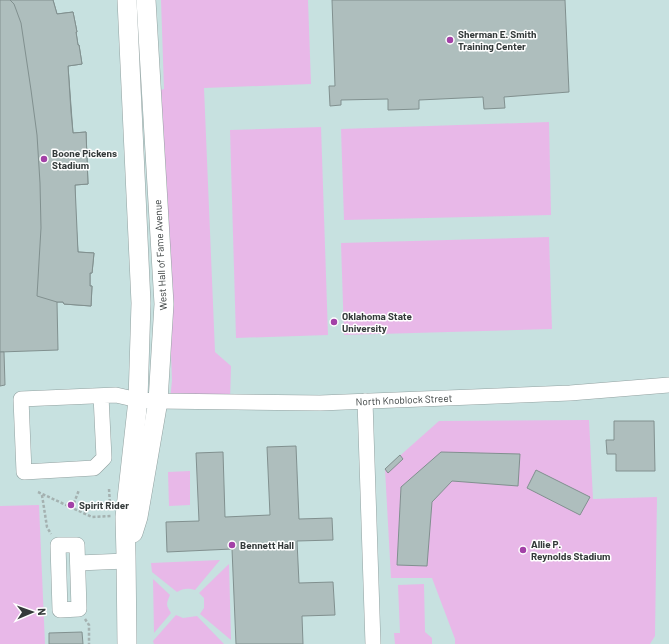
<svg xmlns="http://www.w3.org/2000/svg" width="669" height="644" font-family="Barlow,sans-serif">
	<rect width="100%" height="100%" fill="#dbebea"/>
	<rect fill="#c7e1e0" x="0" y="0" width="669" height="644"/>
	<g fill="#e8b8e8">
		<polygon points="161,0 308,0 311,84 204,88 215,352 231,366 230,402 170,401 172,380 161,90 164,89"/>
		<polygon points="549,122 551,215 344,220 341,129"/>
		<polygon points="321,127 328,335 236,338 230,130"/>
		<polygon points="549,237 552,329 344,335 341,243"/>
		<polygon points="589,420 593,499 657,497 655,636 650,644 455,644 455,639 432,578 391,578 385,469 439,421"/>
		<polygon points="190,471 190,505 169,506 168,472"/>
		<polygon points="39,505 45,644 0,644 0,506"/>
		<path d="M220,560l-25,30c-7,-2 -11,-2 -18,2l-25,-20 -1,-9z"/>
		<polygon points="229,564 231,640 200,614 204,608 204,598 199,593"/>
		<path d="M153,579l17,16c-4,9 -4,10 1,18l-17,20z"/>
		<polygon points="424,584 425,632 432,638 432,644 395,644 394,633 400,633 398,585"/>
		<polygon points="176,615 183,618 197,616 224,644 154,644 153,641"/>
	</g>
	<g fill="#aebebd" stroke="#81908f">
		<polygon points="0,0 53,0 57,14 73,12 77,32 76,32 78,45 79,45 82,64 68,66 73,133 86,132 88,184 75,185 75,210 78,252 94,253 92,273 90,273 90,286 92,286 91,306 64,304 63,302 57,302 58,350 0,352"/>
		<polygon points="10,0 53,0 57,14 73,12 77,32 76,32 78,45 79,45 82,64 68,66 71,112 73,133 86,132 88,184 75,185 78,252 94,253 92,273 90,273 90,286 92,286 91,306 64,304 63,302 57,302 37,296 41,228 40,183 37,135 31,90 21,23 14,4"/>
		<polygon points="332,0 565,0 569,92 504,97 505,108 484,109 483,97 419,100 419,109 388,110 388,99 341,100 341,105 330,106 329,86 335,86"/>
		<polygon points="0,352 4,352 5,385 0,386"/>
		<polygon points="614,421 654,421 655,471 616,471 616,454 607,454 606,440 614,440"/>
		<polygon points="296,446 299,519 332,518 333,540 297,541 299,583 333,582 335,615 302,616 303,644 236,644 232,549 167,552 166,522 199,521 196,453 223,452 225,517 270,515 267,447"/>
		<polygon points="441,452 520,454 518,486 452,481 432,502 427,566 397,565 401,487"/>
		<polygon points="400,455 403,459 388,473 385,469"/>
		<polygon points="536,470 590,497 580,515 527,488"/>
		<polygon points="82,632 83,644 49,644 49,633"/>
	</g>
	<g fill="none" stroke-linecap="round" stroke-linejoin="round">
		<defs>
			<g id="minor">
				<path id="s1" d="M101,396l3,62 -10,10 -70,4 -3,-73 95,-4 22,5 20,1 162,2 250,-10 99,-8"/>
				<polyline points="365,401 373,644"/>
				<polygon points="58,545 77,545 79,609 60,610"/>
				<polyline points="78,563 126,561"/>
			</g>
			<g id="major">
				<polyline points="133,533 138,517 158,401 164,304 146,0"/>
				<polyline points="127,644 126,556 125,517 138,400 141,303 127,0"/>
			</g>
		</defs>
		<use href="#minor" stroke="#92a1a0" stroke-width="16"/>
		<use href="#major" stroke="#92a1a0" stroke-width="20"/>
		<g stroke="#a4b1b0" stroke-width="2.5" stroke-dasharray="3 2" stroke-linecap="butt">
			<polyline points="109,489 110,504"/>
			<polyline points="38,492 92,517 111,516"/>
			<polyline points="42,495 47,527 51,534"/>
			<polyline points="72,508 79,490"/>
			<polyline points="85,619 89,625 89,644"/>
		</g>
		<use href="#minor" stroke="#fff" stroke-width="15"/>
		<use href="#major" stroke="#fff" stroke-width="19"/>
	</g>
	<g fill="#a341a7" stroke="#fff" stroke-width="1.5">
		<circle cx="450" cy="40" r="4"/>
		<circle cx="44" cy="159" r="4"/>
		<circle cx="334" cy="322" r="4"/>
		<circle cx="71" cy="505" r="4"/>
		<circle cx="232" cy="545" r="4"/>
		<circle cx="523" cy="550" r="4"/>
	</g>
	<g text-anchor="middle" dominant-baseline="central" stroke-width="3" stroke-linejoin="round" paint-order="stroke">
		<g font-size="10" font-weight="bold" fill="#343a3a" stroke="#fff" text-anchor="start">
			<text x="458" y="34">Sherman E. Smith<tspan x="458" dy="12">Training Center</tspan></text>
			<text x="52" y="153">Boone Pickens<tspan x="52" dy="12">Stadium</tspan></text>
			<text x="342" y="316">Oklahoma State<tspan x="342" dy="12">University</tspan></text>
			<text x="79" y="505">Spirit Rider</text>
			<text x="531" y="544">Allie P.<tspan x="531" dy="12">Reynolds Stadium</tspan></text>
			<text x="240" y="545">Bennett Hall</text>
		</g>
		<g font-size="10" fill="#343a3a" stroke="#fff">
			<text transform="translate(160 255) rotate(-93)">West Hall of Fame Avenue</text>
			<text stroke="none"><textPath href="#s1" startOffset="603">North Knoblock Street</textPath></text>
		</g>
	</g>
	<g transform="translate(32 612) rotate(88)" stroke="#ffffff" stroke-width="3" paint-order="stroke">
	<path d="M0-3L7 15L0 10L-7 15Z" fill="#343a3a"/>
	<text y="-6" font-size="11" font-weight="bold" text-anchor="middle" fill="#343a3a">N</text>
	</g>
</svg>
